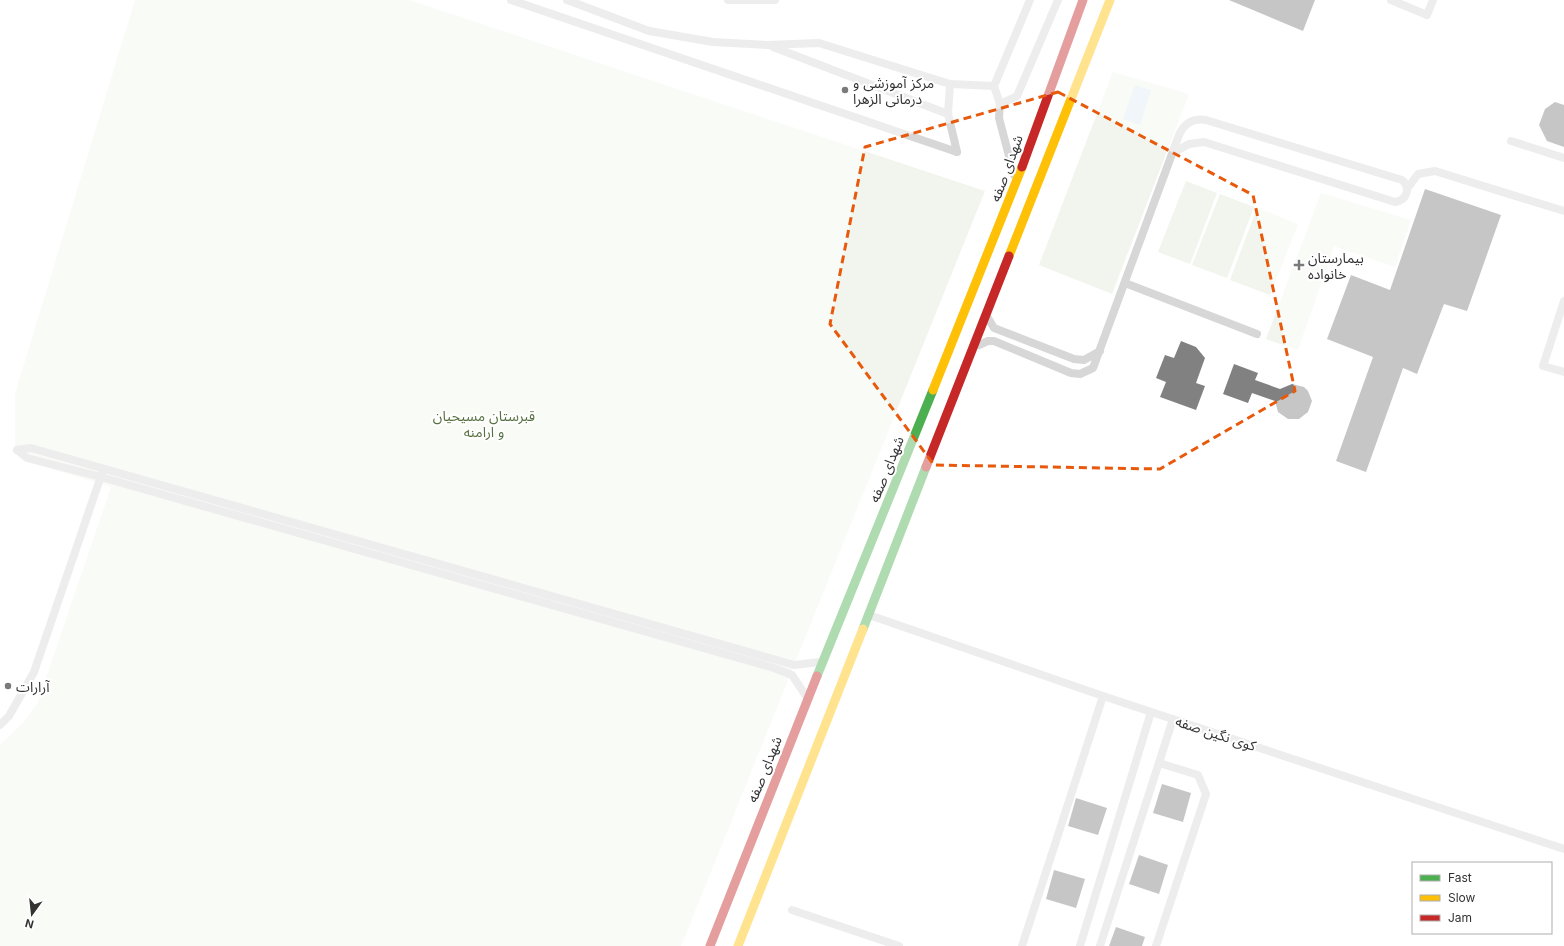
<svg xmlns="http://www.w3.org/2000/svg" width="1564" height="946" font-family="Inter,'Noto Sans Arabic',sans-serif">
	<rect width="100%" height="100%" fill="#fff"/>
	<g fill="#f1f5ed">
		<polygon points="135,0 409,0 985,191 681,946 0,946 0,745 25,721 38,702 111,487 25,461 15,448 15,394"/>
		<polygon points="1113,72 1189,94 1112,294 1039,265"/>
		<polygon points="1186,181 1217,193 1190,264 1158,252"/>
		<polygon points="1321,193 1411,220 1395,267 1334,246 1298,350 1266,339"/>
		<polygon points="1220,194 1254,207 1227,278 1192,265"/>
		<polygon points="1257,208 1298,224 1270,295 1230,280"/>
	</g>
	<polygon fill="#ddebf3" points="1135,85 1151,90 1140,125 1123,119"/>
	<g fill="#818181">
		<polygon points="1229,0 1315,0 1303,31"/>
		<polygon points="1555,102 1564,105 1564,147 1547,141 1539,125 1545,109"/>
		<polygon points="1425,189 1501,215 1467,311 1444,304 1417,374 1403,368 1366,472 1336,461 1373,357 1327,339 1351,275 1390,290"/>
		<polygon points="1181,341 1196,347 1205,358 1196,383 1205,386 1196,410 1160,397 1166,382 1156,378 1165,355 1174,358"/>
		<polygon points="1234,364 1258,373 1255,380 1280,389 1292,384 1304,387 1308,391 1312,401 1308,412 1299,419 1288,419 1278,412 1275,401 1252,393 1248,403 1223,394"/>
		<polygon points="1162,784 1191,793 1183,822 1153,813"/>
		<polygon points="1076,798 1107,808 1098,835 1068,826"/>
		<polygon points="1139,855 1168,865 1159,894 1129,884"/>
		<polygon points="1054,870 1085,879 1076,908 1046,899"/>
		<polygon points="1116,927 1145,937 1142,946 1109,946"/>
	</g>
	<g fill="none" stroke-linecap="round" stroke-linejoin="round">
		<g stroke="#d7d7d7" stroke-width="8">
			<polyline points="511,0 957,152"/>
			<polyline points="567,0 649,31 713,42 767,45 819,43 950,84 994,86"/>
			<polyline points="728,0 775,0"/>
			<polyline points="1391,0 1427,15 1433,0"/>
			<polyline points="773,47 948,114"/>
			<polyline points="950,84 948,114 957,152"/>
			<polyline points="1000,104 1017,96 1058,0"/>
			<polyline points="1511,141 1564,158"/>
			<polyline points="1014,175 999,118 1000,104 994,86 1030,0"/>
			<polyline points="1407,189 1418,174 1435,171 1564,211"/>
			<polyline points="1125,283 1257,334"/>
			<polyline points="1564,301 1543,366 1564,372"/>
			<polyline points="988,318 994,328 1074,359 1084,360 1100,351"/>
			<path d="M979,345l9,-4h6l77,32 9,1 13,-6 86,-233c5,-11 14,-17 27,-15l196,60c9,8 5,20 -7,22l-191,-60 -15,2 -16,9"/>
			<polyline points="17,450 31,448 794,665 820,662"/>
			<polyline points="17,450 27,458 101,477 774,668 792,675 806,696"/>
			<polyline points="869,615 1103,696 1564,849"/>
			<polyline points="0,725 9,716 34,672 102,473"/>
			<polyline points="792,910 899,946"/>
			<polyline points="1022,946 1103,696"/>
			<polyline points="1080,946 1151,712"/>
			<polyline points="1100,946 1173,719"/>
			<polyline points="1156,946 1206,794 1198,775 1159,763"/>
		</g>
		<g stroke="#4caf50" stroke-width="9">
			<polyline points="863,629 926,467"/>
			<polyline points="817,676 933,390"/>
		</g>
		<g stroke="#ffc107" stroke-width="9">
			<polyline points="1009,256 1110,0"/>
			<polyline points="933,390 1022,167"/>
			<polyline points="738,946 863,629"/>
		</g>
		<g stroke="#c62828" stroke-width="9">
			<polyline points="1022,167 1083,0"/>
			<polyline points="926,467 1009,256"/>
			<polyline points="710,946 817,676"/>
		</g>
	</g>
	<path d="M0 0H1564V946H0ZM1058,92l195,103 42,196 -135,78 -226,-4 -104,-141 35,-177z" fill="#fff" fill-opacity=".55" fill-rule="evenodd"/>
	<path fill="none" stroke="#e8590c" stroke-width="3" stroke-dasharray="8 5" stroke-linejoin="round" d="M1058,92l195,103 42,196 -135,78 -226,-4 -104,-141 35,-177z"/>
	<g fill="#7a7a7a" stroke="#fff" stroke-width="1.5">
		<circle cx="845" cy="90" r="4"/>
		<path d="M1297 259h4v4h4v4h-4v4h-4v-4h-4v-4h4z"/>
		<circle cx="8" cy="686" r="4"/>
	</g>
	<g text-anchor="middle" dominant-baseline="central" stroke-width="4" stroke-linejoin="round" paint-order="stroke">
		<g font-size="14" fill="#333" stroke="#fff" text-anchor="start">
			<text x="853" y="82">مرکز آموزشی و<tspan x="853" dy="16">درمانی الزهرا</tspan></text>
			<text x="1308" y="257">بیمارستان<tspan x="1308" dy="16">خانواده</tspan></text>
			<text x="16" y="686">آرارات</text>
		</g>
		<g font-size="14" fill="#333" stroke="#fff">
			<text transform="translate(1006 168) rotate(-70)">شهدای صفه</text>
			<text transform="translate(886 469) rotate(-68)">شهدای صفه</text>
			<text transform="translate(1216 733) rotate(18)">کوی نگین صفه</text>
			<text transform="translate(764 769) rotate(-68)">شهدای صفه</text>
		</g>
		<g font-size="14" fill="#56703f" stroke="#fff">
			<text x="484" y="415">قبرستان مسیحیان<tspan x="484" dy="16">و ارامنه</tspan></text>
		</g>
	</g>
	<rect x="1412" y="862" width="140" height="72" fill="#ffffff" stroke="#adadad"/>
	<rect x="1420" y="875" width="20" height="6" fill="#4caf50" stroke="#adadad"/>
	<text x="1448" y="882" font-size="12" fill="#333333">Fast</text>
	<rect x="1420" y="895" width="20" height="6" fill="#ffc107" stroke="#adadad"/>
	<text x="1448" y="902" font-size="12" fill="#333333">Slow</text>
	<rect x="1420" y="915" width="20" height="6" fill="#c62828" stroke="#adadad"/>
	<text x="1448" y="922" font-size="12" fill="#333333">Jam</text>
	<g transform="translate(32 914) rotate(195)" stroke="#ffffff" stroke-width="3" paint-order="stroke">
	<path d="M0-3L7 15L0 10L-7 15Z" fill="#333333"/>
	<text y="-6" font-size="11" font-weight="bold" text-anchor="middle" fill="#333333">N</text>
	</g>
</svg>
